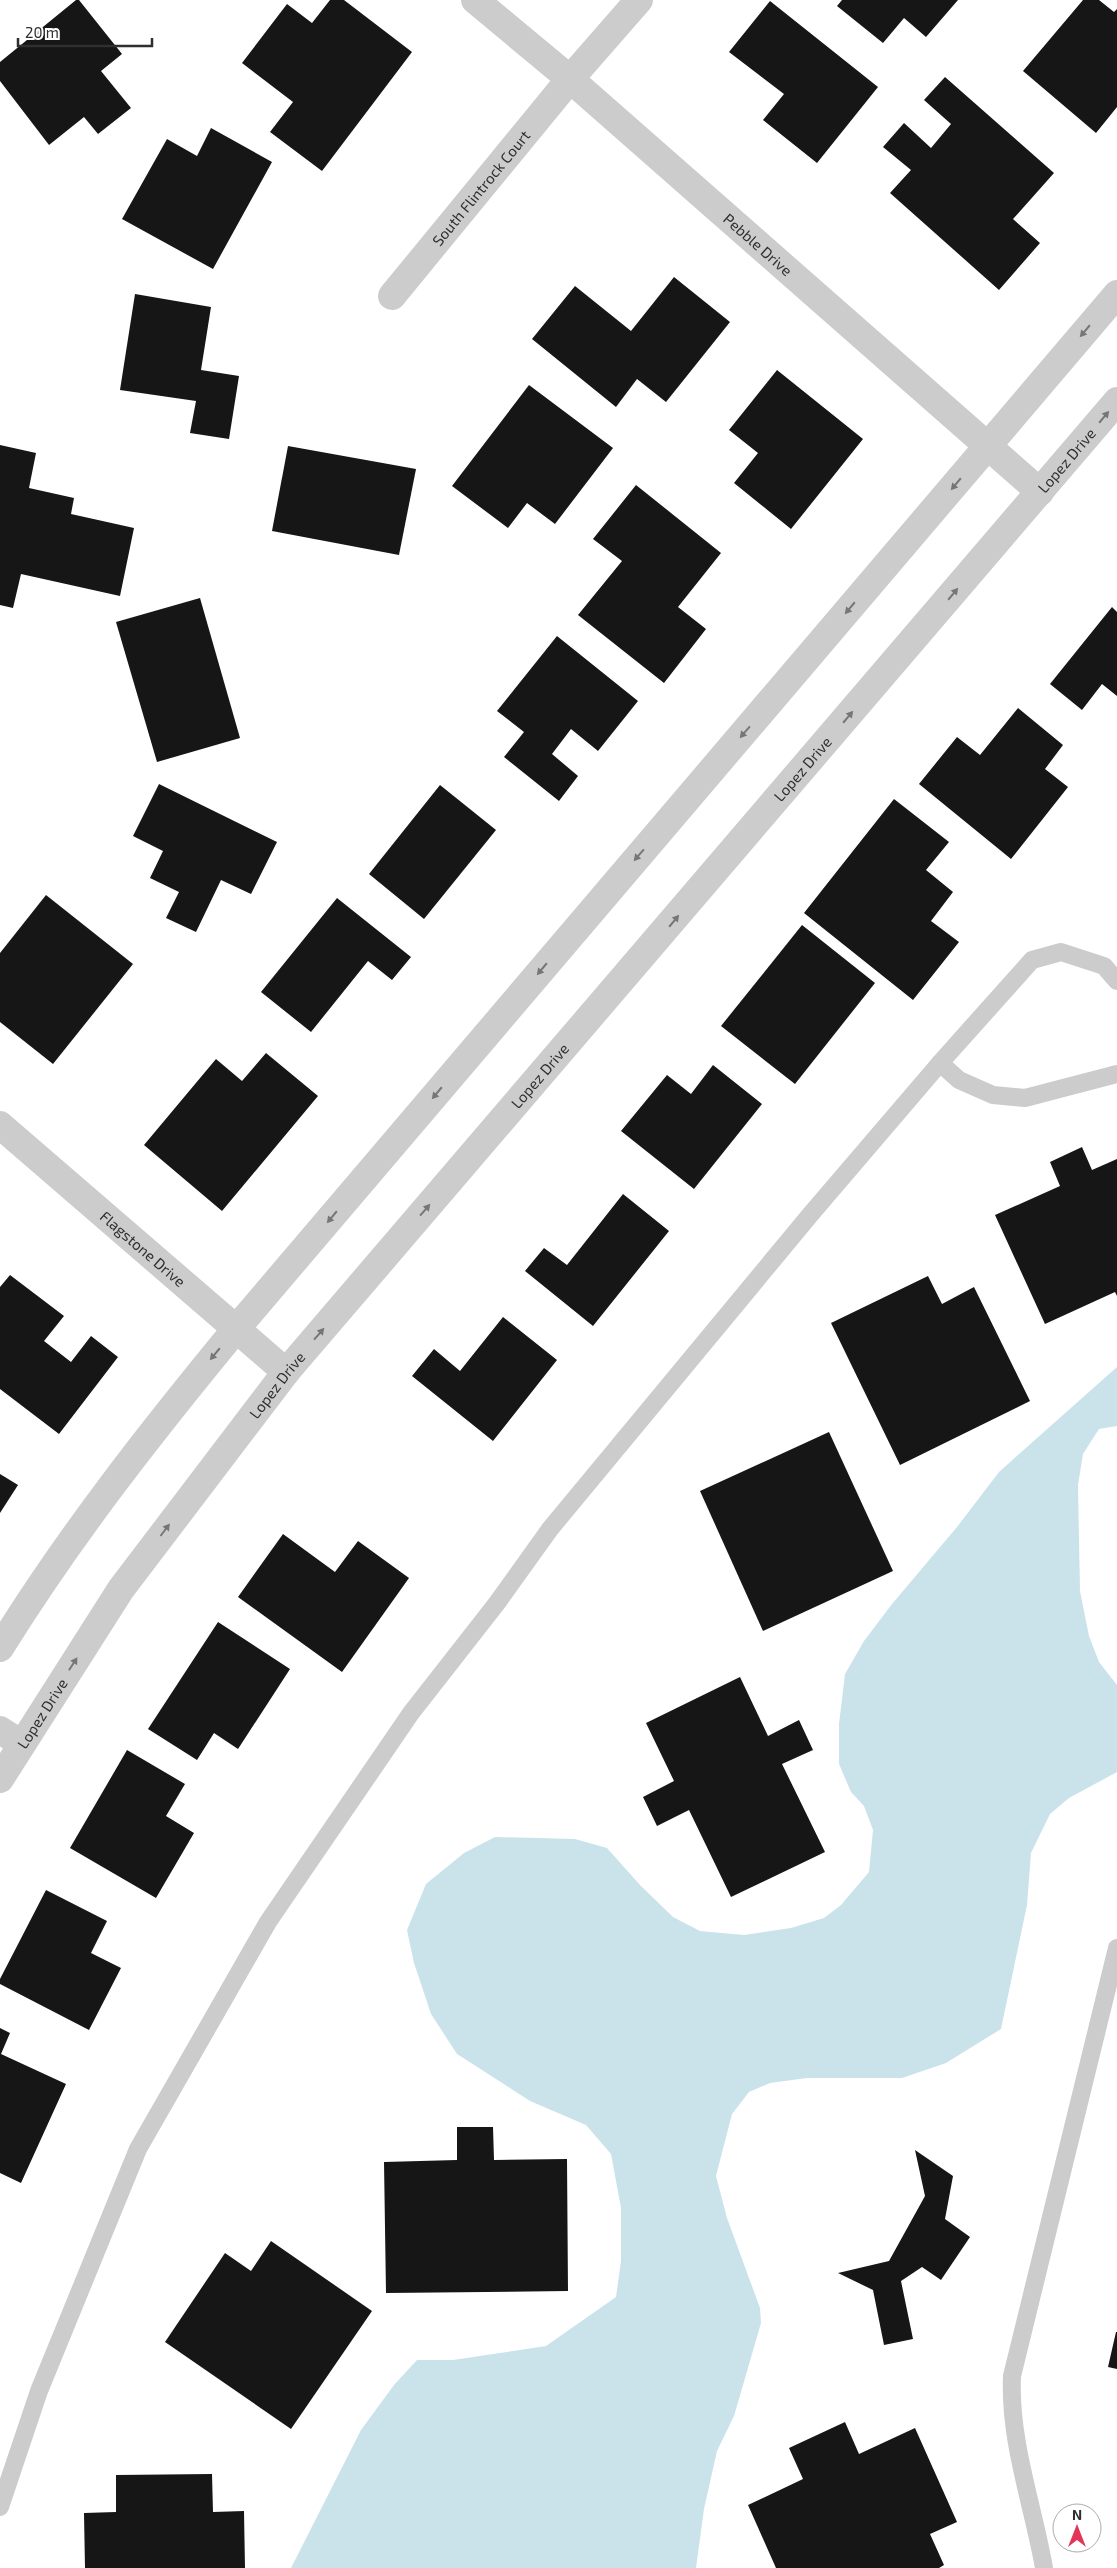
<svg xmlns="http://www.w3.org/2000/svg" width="1117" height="2568" font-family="'Exo 2',sans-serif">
	<rect width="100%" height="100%" fill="#fff"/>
	<polygon fill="#cae3eb" points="1117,1367 1117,1426 1099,1429 1083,1454 1078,1485 1080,1591 1089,1636 1099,1662 1117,1685 1117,1772 1069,1798 1050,1814 1031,1853 1027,1905 1001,2029 946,2063 902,2078 807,2078 770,2083 749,2092 732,2114 716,2176 727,2218 760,2308 761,2323 734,2416 717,2451 704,2509 696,2568 291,2568 361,2430 394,2385 417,2360 453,2360 546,2346 616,2297 621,2261 621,2208 611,2154 586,2125 530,2101 457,2054 431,2014 414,1963 407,1930 426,1884 464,1853 495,1837 575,1839 607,1848 640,1885 673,1917 700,1931 744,1935 791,1928 824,1918 841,1905 869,1872 873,1830 864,1806 851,1792 839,1764 839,1724 845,1674 864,1641 892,1604 957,1527 999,1472"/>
	<g fill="#161616">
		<polygon points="76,0 79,0 122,54 101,71 131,108 98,134 84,117 49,145 0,81 0,62"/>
		<polygon points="330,0 344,0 412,52 322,171 270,132 293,102 242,63 287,4 312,23"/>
		<polygon points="842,0 958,0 926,37 904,18 883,43 837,6"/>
		<polygon points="1083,0 1099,0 1114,12 1117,9 1117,107 1096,133 1023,71"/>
		<polygon points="770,1 878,87 817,163 763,120 784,94 729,52"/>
		<polygon points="945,77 1054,173 1013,219 1040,243 999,290 890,193 911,170 883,147 904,123 931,148 951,124 924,100"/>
		<polygon points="211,128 272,162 213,269 122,219 167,139 197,156"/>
		<polygon points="674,277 730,322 666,402 637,379 616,407 532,339 575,286 631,331"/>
		<polygon points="135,294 211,307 201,370 239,376 229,439 190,433 196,401 120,390"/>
		<polygon points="777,370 863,439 791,529 734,483 758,453 729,430"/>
		<polygon points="529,385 613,448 555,524 527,503 508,528 452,486"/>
		<polygon points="0,445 36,453 29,488 74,498 71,514 134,528 120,596 21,574 13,608 0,605"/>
		<polygon points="288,446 416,469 399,555 272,531"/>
		<polygon points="636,485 721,553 678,607 706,629 664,683 578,615 622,561 593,539"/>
		<polygon points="200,598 240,738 157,762 116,622"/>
		<polygon points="1112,607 1117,612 1117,696 1102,684 1082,710 1050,684"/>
		<polygon points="557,636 638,701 598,751 571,729 552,754 578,776 559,801 504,757 524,732 497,711"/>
		<polygon points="1018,708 1063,745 1045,769 1068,787 1011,859 919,784 957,737 980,755"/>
		<polygon points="159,784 277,842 251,894 221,880 196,932 166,918 179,892 150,878 163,851 133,836"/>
		<polygon points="440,785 496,830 424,919 369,874"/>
		<polygon points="894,799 949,842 926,870 953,892 931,921 959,942 913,1000 804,913"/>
		<polygon points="46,895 133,964 53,1064 0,1022 0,953"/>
		<polygon points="337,898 411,957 392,980 368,961 311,1032 261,992"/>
		<polygon points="802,925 875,983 795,1084 721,1026"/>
		<polygon points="266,1053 318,1096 222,1211 144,1145 216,1059 242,1081"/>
		<polygon points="713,1065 762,1104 694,1189 621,1131 667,1075 691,1094"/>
		<polygon points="1082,1147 1092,1170 1117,1159 1117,1296 1115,1292 1045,1324 995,1215 1060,1186 1050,1162"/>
		<polygon points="623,1194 669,1231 593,1326 525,1271 544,1248 567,1265"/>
		<polygon points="10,1275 64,1316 44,1341 71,1362 91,1336 118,1357 59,1434 0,1389 0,1287"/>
		<polygon points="928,1276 942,1304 974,1287 1030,1401 900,1465 831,1323"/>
		<polygon points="503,1317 557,1360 493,1441 412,1376 434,1349 460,1371"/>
		<polygon points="829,1432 893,1571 763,1631 700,1491"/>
		<polygon points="0,1474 18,1485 0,1513"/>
		<polygon points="283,1534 335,1572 358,1541 409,1578 342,1672 238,1597"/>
		<polygon points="218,1622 290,1669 238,1749 214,1733 197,1760 148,1729"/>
		<polygon points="740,1677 768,1736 799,1720 813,1750 782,1764 825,1852 731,1897 689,1810 657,1826 643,1797 674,1781 646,1723"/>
		<polygon points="127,1750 185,1784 166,1816 194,1833 156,1898 70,1848"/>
		<polygon points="46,1890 107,1921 91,1953 121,1968 89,2030 0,1984 0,1979"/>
		<polygon points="0,2028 10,2033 1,2054 66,2084 21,2183 0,2173"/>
		<polygon points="457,2127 493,2127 494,2160 567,2159 568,2291 386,2293 384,2162 457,2160"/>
		<polygon points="915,2150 953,2176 945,2219 970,2237 941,2280 922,2267 901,2281 913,2339 884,2345 873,2290 838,2273 889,2261 925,2196"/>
		<polygon points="271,2241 372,2311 291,2429 165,2342 225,2253 251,2271"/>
		<polygon points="1116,2332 1117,2332 1117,2369 1108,2367"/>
		<polygon points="845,2422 859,2454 915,2428 957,2522 930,2534 944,2565 939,2568 776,2568 748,2505 803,2479 789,2448"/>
		<polygon points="212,2474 213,2512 244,2511 245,2568 85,2568 84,2513 116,2512 116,2475"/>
	</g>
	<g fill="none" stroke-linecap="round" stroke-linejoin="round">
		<g stroke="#ccc" stroke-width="18">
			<polyline points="940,1063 959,1080 993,1095 1025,1098 1117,1074"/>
			<polyline points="0,2507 39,2391 138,2149 268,1922 411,1713 497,1603 550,1529 810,1215 940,1063 1032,960 1061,952 1104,966 1117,981"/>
			<path d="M1044,2568c-11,-63 -35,-127 -32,-192l105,-428"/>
		</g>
		<g stroke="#ccc" stroke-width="28">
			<path id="s1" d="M475,0l95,79 470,413"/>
			<path id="s2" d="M392,296l178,-217 69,-79"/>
			<path id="s3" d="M0,1125l286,247"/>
			<path d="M0,1648c70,-113 152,-217 236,-319l881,-1035"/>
			<polyline points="0,1730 22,1744"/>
			<path id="s4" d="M0,1779l121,-190 165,-217 831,-971"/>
		</g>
	</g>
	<defs><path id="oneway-solid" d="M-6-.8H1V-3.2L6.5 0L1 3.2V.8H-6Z" transform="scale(1.25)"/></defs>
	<g fill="#767676">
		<use href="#oneway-solid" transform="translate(1085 331) rotate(130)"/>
		<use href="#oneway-solid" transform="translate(1104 417) rotate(-50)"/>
		<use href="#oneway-solid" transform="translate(956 484) rotate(130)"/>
		<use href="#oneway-solid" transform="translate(953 594) rotate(-50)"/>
		<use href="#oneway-solid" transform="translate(850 608) rotate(130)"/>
		<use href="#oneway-solid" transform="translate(848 717) rotate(-50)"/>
		<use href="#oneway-solid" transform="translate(745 732) rotate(131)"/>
		<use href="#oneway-solid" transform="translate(639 855) rotate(131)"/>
		<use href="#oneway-solid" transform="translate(674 921) rotate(-50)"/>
		<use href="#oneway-solid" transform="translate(542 969) rotate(130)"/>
		<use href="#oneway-solid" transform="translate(437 1093) rotate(130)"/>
		<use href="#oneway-solid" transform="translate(425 1210) rotate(-49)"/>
		<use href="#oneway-solid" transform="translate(332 1217) rotate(130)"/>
		<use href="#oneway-solid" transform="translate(319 1334) rotate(-49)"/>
		<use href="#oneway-solid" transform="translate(215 1354) rotate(130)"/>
		<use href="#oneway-solid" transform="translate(165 1530) rotate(-53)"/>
		<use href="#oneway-solid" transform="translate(73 1664) rotate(-57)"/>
	</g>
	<g text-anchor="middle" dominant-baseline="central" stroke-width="5" stroke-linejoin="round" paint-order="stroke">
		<g font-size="15" fill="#2f2f2f" stroke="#fff">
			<text stroke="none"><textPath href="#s2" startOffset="140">South Flintrock Court</textPath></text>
			<text stroke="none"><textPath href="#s1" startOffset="374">Pebble Drive</textPath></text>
			<text stroke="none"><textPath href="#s4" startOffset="1698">Lopez Drive</textPath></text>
			<text stroke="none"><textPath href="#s4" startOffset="1292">Lopez Drive</textPath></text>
			<text stroke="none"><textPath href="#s4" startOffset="888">Lopez Drive</textPath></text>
			<text stroke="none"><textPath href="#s3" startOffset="189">Flagstone Drive</textPath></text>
			<text stroke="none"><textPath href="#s4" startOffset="482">Lopez Drive</textPath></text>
			<text stroke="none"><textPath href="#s4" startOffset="78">Lopez Drive</textPath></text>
		</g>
	</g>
	<g transform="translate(1077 2528)"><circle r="24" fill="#ffffff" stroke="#acacac"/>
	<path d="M0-4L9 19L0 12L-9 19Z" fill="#e23558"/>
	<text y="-8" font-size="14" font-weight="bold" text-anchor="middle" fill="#2f2f2f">N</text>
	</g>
	<path d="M18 38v8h134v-8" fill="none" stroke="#2f2f2f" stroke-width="2.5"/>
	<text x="25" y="38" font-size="15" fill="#2f2f2f" stroke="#ffffff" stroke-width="4" paint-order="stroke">20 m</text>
</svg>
